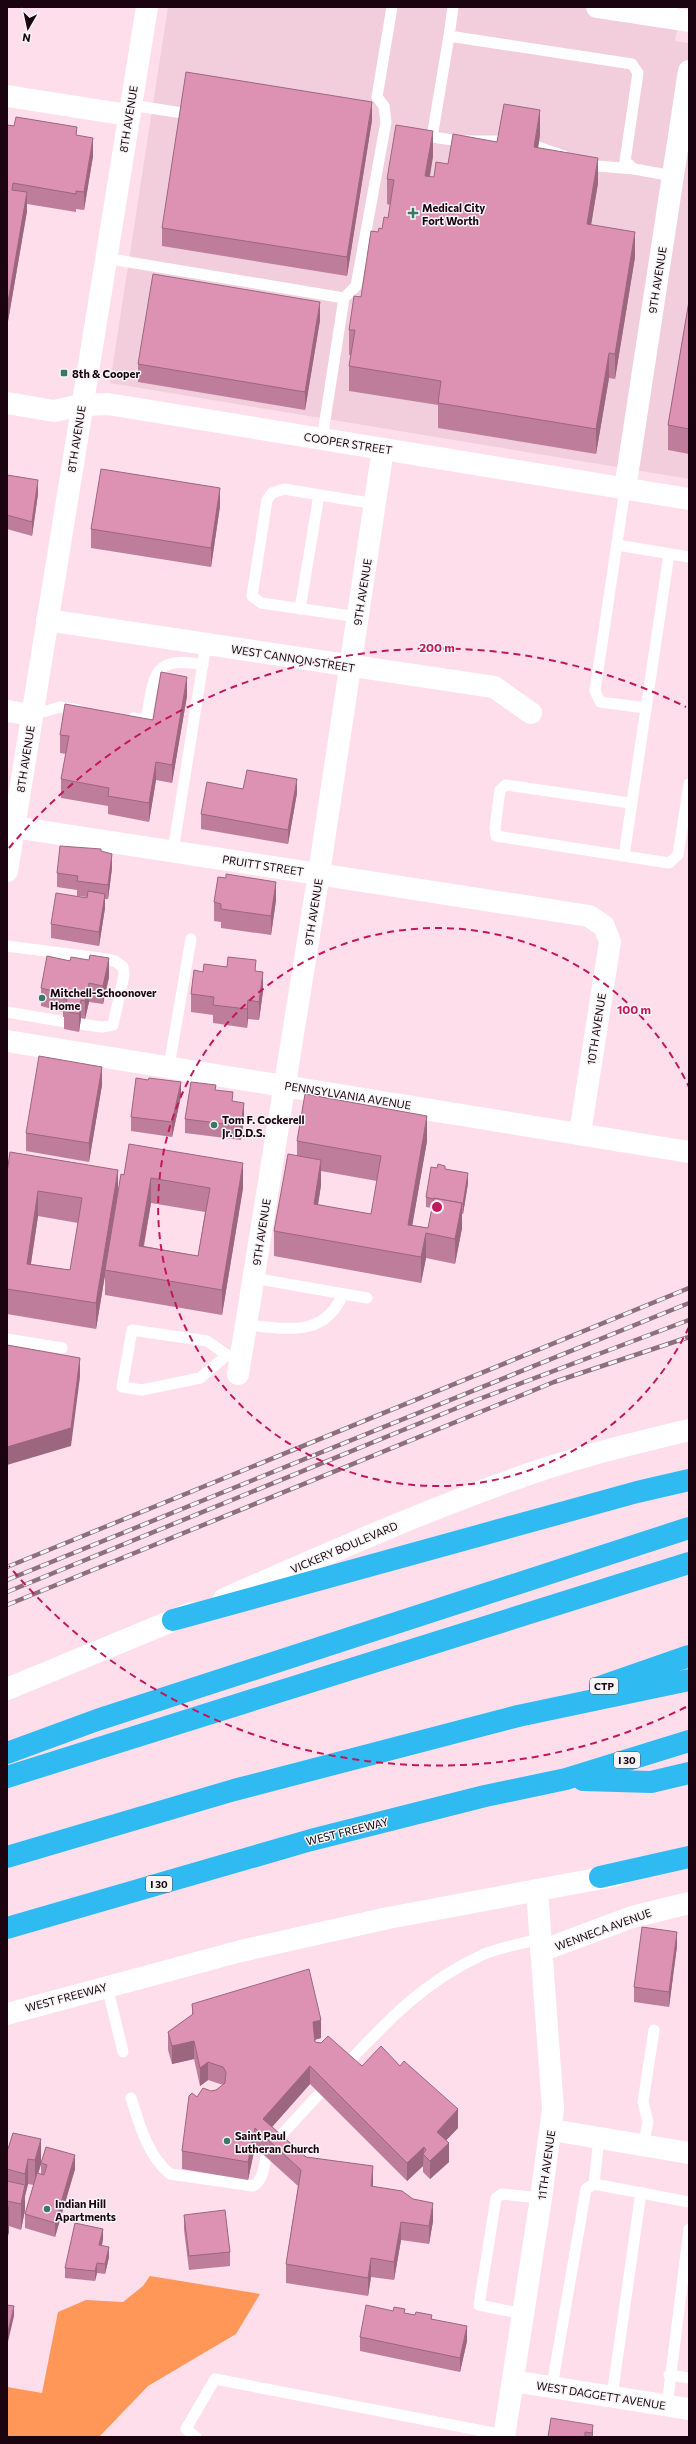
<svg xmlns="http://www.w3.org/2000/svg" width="696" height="2444" font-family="Commissioner,sans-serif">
	<rect width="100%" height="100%" fill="#fedeeb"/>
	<polygon fill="#f2cedd" points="168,7 681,7 675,41 689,43 689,479 110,383"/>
	<polygon fill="#ff9758" points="150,2276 260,2294 236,2334 148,2386 99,2437 7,2437 7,2387 42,2393 58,2312 86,2300 123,2302 143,2286"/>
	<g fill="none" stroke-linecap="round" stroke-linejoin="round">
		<g stroke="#fff" stroke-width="11">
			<polyline points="453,7 449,36 632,64 638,73 625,161 634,169 673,176"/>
			<polyline points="449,36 432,137 460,141 502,141"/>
			<polyline points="130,105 183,113"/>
			<polyline points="538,147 564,156"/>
			<polyline points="585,165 634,169"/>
			<polyline points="105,258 344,298"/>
			<polyline points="322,439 344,298 356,286 386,122 384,106 377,97 392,7"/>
			<polyline points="625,489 595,691 600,702 646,708"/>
			<polyline points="617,545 689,557"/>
			<polyline points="300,609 319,495"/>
			<polyline points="358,617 261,603 252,596 267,500 272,493 284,489 375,504"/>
			<polyline points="32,715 60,707 78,710"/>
			<path d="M133,718l13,2c8,-42 5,-66 57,-55"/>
			<polyline points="630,803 506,785 500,790 495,828 496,836 669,863 678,855 689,784"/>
			<polyline points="173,851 206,644"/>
			<polyline points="624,856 669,554"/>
			<polyline points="7,946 100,958 115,961 123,967 124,975 113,1025 102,1027 80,1024"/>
			<polyline points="7,1012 66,1022"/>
			<polyline points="169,1066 191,939"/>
			<polyline points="253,1278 367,1298"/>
			<path d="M246,1325c39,3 78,14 97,-31"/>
			<polyline points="7,1339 62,1348"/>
			<polyline points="227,1355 200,1378 142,1390 122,1387 132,1330 207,1341 227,1355 240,1357"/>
			<polyline points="107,1986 123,2052"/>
			<path d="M343,2068c43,-46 80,-86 139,-113 18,-8 39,-11 58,-16"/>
			<path d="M131,2098c9,28 16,56 39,76l83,12c10,-5 11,-19 13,-30"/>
			<polyline points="272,2145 320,2093"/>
			<polyline points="643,2146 648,2122 643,2102 654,2030"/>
			<polyline points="594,2184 599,2138"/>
			<polyline points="523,2314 479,2305 496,2198 502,2194 541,2198"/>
			<polyline points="669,2375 689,2378"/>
			<polyline points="552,2386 586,2189 594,2184 689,2202"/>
			<polyline points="612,2396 641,2192"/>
			<polyline points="667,2406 689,2229"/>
			<polyline points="196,2437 186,2429 215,2379 504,2435"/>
		</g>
		<g stroke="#fff" stroke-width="22">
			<polyline points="597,7 689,21"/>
			<polyline points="7,403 54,411 82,405 108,404 689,499"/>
			<polyline points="625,489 689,71"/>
			<polyline points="47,620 494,687 531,713"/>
			<polyline points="7,711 32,715"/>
			<polyline points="14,827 589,916 604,926 610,942 580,1133"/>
			<polyline points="7,1041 689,1152"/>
			<polyline points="238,1374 319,873 383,449"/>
			<polyline points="541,1951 632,1917 689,1903"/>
			<polyline points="552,2130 689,2153"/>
			<polyline points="513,2381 689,2409"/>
			<polyline points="504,2437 541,2198 553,2109 537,1891"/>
		</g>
		<polyline stroke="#fff" stroke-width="22" points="7,96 128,115"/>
		<g stroke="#fff" stroke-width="22">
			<polyline points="7,871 147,7"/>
			<path d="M224,1599c101,-44 201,-89 305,-125 52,-18 106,-31 160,-44"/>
			<polyline points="7,1689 191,1613"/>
			<polyline points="7,2014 241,1951 388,1918 618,1875"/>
		</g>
		<g stroke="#30baf2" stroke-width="22">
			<polyline points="173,1620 637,1492 689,1480"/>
			<polyline points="600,1687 689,1656"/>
			<polyline points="7,1753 97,1720 689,1528"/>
			<polyline points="7,1777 689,1563"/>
			<polyline points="583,1780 651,1782 689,1773"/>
			<polyline points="7,1857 234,1790 518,1716 689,1680"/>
			<polyline points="600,1877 689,1857"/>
			<polyline points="7,1928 311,1840 485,1796 566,1779 689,1741"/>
		</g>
		<defs>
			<g id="rail">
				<polyline points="7,1567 689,1288"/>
				<polyline points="7,1580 689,1303"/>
				<polyline points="7,1592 474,1401 689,1320"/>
				<polyline points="7,1605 554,1382 689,1337"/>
			</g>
		</defs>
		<use href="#rail" stroke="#8c707d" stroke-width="4.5"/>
		<use href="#rail" stroke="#f5f5f5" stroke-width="3" stroke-dasharray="9" stroke-linecap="butt"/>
	</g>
	<g fill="#be7e9b" fill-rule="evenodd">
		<polygon points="372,120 347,276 162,246 162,228"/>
		<polygon points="14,126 77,136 93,156 84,210 76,209 76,212 27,204 27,211 7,327"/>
		<polygon points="540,135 538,148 598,183 591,225 635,257 615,379 609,378 596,454 438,428 438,405 349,391 349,366 351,355 349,355 349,330 361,297 378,232 382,229 388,218 390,205 387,204 387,179 433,156 430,177 434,177 448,164 497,142"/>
		<polygon points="689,301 689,454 668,450 668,425"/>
		<polygon points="320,320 305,410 138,382 138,364"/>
		<polygon points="7,475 38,494 32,536 7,529"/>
		<polygon points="220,506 211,567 91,548 91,529"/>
		<polygon points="187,696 172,783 156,780 149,822 108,814 108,806 61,798 61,779 66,754 60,753 60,735 153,720"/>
		<polygon points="243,789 297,793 288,844 201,829 201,814"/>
		<polygon points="101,851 112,868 108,899 105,899 105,908 99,946 51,938 51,924 87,898 87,897 77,896 77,890 57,887 57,873"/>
		<polygon points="276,900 271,935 221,928 221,922 214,921 214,902"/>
		<polygon points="89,960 109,977 103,1004 89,1002 85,1019 81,1018 79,1032 64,1029 64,1017 63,1017 63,1012 41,1006 41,988 70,961"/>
		<polygon points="256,971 263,991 259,1020 248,1019 247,1028 213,1023 213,1015 191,1012 191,994 203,972"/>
		<polygon points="102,1085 89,1162 26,1151 26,1133"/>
		<polygon points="216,1090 244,1117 241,1140 185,1133 185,1119"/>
		<polygon points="181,1096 172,1137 131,1131 131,1117"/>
		<path d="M297,1141h130l-15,84 16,3 4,-20 -6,-1v-10l19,-28 23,14 -5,31h-1v14l-7,36 -29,-6 -5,25 -147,-27v-25l23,-75zM321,1171l56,10 -6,33 -53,-9 3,-20z"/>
		<path d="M129,1144l114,44 -21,127 -117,-20v-20l-9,54 -89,-15v-141l111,19 6,-17zM151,1203l54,9 -7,44 -54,-10zM38,1216l40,7 -8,47 -39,-6z"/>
		<polygon points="677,1946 669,2007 634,2002 634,1987"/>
		<polygon points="192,2004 321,2038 315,2040 315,2042 362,2066 458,2128 446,2140 449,2162 430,2179 423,2172 423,2166 407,2181 310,2084 272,2127 306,2157 373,2187 433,2221 429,2244 401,2240 394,2280 371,2277 368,2296 286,2283 286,2264 298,2186 255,2147 248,2180 182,2169 182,2151 197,2097 211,2091 216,2090 223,2085 208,2080 200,2086 194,2059 172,2064 168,2050 168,2032 192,2015"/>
		<polygon points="13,2133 41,2164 38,2173 41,2174 41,2163 75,2169 55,2237 25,2228 25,2214 34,2185 28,2184 25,2196 25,2210 21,2230 9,2226 9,2232 7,2239 7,2149 8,2149"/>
		<polygon points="184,2215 230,2252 230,2266 189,2270 184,2230"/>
		<polygon points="103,2239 102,2246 109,2257 105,2274 97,2273 95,2281 65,2278 65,2268"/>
		<polygon points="405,2313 432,2319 467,2341 460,2372 360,2351 360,2337"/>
		<polygon points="593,2425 593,2437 548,2437"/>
	</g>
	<g fill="#9b667e">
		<polygon points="372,102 372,120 347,276 347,257"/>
		<polygon points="540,110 540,135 534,173 534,147"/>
		<polygon points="433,131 433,156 425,201 425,176"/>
		<polygon points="93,138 93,156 84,210 84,192"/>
		<polygon points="598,158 598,183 587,249 587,224"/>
		<polygon points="27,192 27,211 7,327 7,308"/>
		<polygon points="635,232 635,257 615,379 615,354"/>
		<polygon points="320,302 320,320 305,410 305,392"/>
		<polygon points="609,353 609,378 596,454 596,429"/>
		<polygon points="38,480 38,494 32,536 32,522"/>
		<polygon points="220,488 220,506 211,567 211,548"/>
		<polygon points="187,677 187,696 172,783 172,765"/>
		<polygon points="156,762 156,780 149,822 149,803"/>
		<polygon points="297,779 297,793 288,844 288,830"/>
		<polygon points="112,854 112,868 108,899 108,885"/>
		<polygon points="276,882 276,900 271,935 271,916"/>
		<polygon points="105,894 105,908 99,946 99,932"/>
		<polygon points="109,958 109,977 103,1004 103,986"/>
		<polygon points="263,972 263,991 259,1020 259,1002"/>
		<polygon points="89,983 89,1002 85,1019 85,1001"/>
		<polygon points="81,1000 81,1018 79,1032 79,1014"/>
		<polygon points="248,1000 248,1019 247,1028 247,1009"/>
		<polygon points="102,1067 102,1085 89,1162 89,1143"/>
		<polygon points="181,1082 181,1096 172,1137 172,1122"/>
		<polygon points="244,1103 244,1117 241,1140 241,1126"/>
		<polygon points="427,1116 427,1141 408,1250 408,1225"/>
		<polygon points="321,1160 321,1185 314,1229 314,1204"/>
		<polygon points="243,1163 243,1188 222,1315 222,1290"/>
		<polygon points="118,1170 118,1195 105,1270 105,1275 96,1329 96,1303"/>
		<polygon points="468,1173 468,1183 463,1214 463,1204"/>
		<polygon points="151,1178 151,1203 139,1271 139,1246"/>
		<polygon points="38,1191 38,1216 27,1289 27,1264"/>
		<polygon points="462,1203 462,1228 455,1264 455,1239"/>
		<polygon points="426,1233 426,1258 421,1283 421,1257"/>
		<polygon points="80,1358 80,1377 71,1446 7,1465 7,1447"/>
		<polygon points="677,1932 677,1946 669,2007 669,1992"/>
		<polygon points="321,2020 321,2038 313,2040 313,2022"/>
		<polygon points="194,2041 194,2059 172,2064 172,2046"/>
		<polygon points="208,2062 208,2080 200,2086 200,2068"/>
		<polygon points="310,2066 310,2084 264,2136 263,2119"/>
		<polygon points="458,2109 458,2128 437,2150 437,2132"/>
		<polygon points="255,2128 255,2147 248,2180 248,2162"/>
		<polygon points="41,2139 41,2164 35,2185 35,2160"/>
		<polygon points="449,2143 449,2162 430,2179 430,2161"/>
		<polygon points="424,2147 423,2166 407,2181 407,2163"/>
		<polygon points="75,2155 75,2169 55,2237 55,2223"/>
		<polygon points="28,2159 28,2184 25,2196 25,2210 21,2230 21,2204 25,2188 25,2174"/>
		<polygon points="373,2166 373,2185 371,2205 371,2186"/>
		<polygon points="433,2203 433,2221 429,2244 429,2226"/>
		<polygon points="9,2207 9,2232 7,2239 7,2214"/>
		<polygon points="401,2222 401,2240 394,2280 394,2262"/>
		<polygon points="103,2229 103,2239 99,2255 99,2245"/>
		<polygon points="109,2247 109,2257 105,2274 105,2264"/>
		<polygon points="371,2258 371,2277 368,2296 368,2278"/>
		<polygon points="97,2263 97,2273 95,2281 95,2271"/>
		<polygon points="14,2306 14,2316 7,2346 7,2336"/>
		<polygon points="467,2326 467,2341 460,2372 460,2358"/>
		<polygon points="593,2425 593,2437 592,2437 592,2433"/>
	</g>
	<g fill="#dd92b4" stroke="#9b667e" fill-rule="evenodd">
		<polygon points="186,72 372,102 347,257 162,228"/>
		<polygon points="504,104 540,110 534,147 598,158 587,224 635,232 615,354 609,353 596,429 438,403 441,381 349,366 355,330 349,330 354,296 361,297 371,231 378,232 379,228 382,229 384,217 388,218 394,180 387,179 396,125 433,131 425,176 434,177 436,162 448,164 453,134 497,142"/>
		<polygon points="16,117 77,127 76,135 93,138 84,192 76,191 76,194 13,183 12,190 27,192 7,308 7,125 14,126"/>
		<polygon points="153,274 320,302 305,392 138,364"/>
		<polygon points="689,301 689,429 668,425"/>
		<polygon points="101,469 220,488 211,548 91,529"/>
		<polygon points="7,475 38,480 32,522 7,515"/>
		<polygon points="161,672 187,677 172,765 156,762 149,803 108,796 109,788 61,779 69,736 60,735 65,704 153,720"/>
		<polygon points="247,770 297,779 288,830 201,814 207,782 243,789"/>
		<polygon points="60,846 101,849 101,851 112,854 108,885 77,881 78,876 57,873"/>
		<polygon points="226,874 276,882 271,916 221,909 221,904 214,902 218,877 226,878"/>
		<polygon points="88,891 105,894 99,932 51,924 56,893 87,898"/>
		<polygon points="90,955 109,958 103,986 89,983 85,1001 81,1000 79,1014 64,1011 67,999 63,999 64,994 41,988 47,956 70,961 71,957 89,960"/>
		<polygon points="228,957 256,960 255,971 263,972 259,1002 248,1000 247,1009 213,1005 214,997 191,994 194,970 203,972 204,964 227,967"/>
		<polygon points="39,1056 102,1067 89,1143 26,1133"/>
		<polygon points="136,1078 148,1080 149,1078 181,1082 172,1122 131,1117"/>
		<polygon points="191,1082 216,1085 215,1090 233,1092 232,1101 244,1103 241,1126 185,1119"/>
		<polygon points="305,1094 427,1116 408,1225 428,1228 434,1198 462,1203 455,1239 426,1233 421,1257 274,1231 288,1154 321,1160 314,1204 371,1214 381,1156 297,1141"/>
		<path d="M129,1144l114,19 -21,127 -117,-20 16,-96 3,1zM151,1178l59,10 -12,68 -59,-10z"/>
		<path d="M10,1152l108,18 -22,133 -89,-14v-116zM38,1191l44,7 -12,72 -43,-6z"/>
		<polygon points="438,1164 445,1166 445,1169 468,1173 463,1204 461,1204 462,1203 434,1198 433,1199 426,1197 431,1167 437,1168"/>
		<polygon points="7,1345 80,1358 71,1428 7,1447"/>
		<polygon points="642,1927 677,1932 669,1992 634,1987"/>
		<polygon points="309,1969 321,2020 313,2022 315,2042 321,2043 328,2036 362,2066 381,2046 400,2066 404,2061 458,2109 437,2132 449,2143 430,2161 423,2154 426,2150 424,2147 407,2163 310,2066 263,2119 306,2157 373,2166 371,2186 402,2191 413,2199 433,2203 429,2226 401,2222 394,2262 371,2258 368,2278 286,2264 301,2170 255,2128 248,2162 182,2151 189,2096 192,2093 197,2097 203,2088 211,2091 216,2090 225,2083 226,2072 223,2067 208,2062 200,2068 194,2041 172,2046 168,2032 193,2014 192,2004"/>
		<polygon points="13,2133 41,2139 35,2160 28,2159 25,2174 7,2169 7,2149 8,2149"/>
		<polygon points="46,2147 75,2155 55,2223 25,2214 37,2173 44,2175 47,2165 41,2163"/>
		<polygon points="7,2181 25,2185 21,2204 7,2201"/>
		<polygon points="7,2207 9,2207 7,2214"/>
		<polygon points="225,2210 230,2252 189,2256 184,2215"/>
		<polygon points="75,2223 103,2229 99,2245 109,2247 105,2264 97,2263 95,2271 65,2268"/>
		<polygon points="7,2305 14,2306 7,2336"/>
		<polygon points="366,2305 393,2311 394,2307 405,2309 404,2313 415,2315 416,2312 432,2315 431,2319 467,2326 460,2358 360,2337"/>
		<polygon points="551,2418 593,2425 592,2433 585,2432 585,2437 548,2437"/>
	</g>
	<g fill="none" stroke="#c2185b" stroke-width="2" stroke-dasharray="7 5">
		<path d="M689 1327A279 279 0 1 1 689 1087"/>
		<path d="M686 1707A559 559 0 0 1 9 1566M9 848A559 559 0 0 1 686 707"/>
	</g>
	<g fill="#3a7865" stroke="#f5f5f5" stroke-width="1.5">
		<path d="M411 207h4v4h4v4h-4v4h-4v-4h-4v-4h4z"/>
		<rect x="60" y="369" width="8" height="8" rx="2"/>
		<circle cx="42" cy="998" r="4"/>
		<circle cx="214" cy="1125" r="4"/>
		<circle cx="227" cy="2141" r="4"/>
		<circle cx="47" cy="2209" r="4"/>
	</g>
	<g text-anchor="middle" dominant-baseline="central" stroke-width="3" stroke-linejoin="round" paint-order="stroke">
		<g fill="#f5f5f5" stroke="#5d4c55" stroke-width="1">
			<rect x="590" y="1678" width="28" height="16" rx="3"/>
			<rect x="614" y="1752" width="26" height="16" rx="3"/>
			<rect x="146" y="1876" width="26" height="16" rx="3"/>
		</g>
		<g font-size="10" font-weight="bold" fill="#1c0310">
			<text x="604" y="1686">CTP</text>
			<text x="627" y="1760">I 30</text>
			<text x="159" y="1884">I 30</text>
		</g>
		<g font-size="11" fill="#1c0310" stroke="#f5f5f5">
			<text transform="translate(128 119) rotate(-81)">8TH AVENUE</text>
			<text transform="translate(657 280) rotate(-81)">9TH AVENUE</text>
			<text transform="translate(76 439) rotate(-81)">8TH AVENUE</text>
			<text transform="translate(348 443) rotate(9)">COOPER STREET</text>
			<text transform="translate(362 592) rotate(-81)">9TH AVENUE</text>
			<text transform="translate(293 658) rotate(9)">WEST CANNON STREET</text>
			<text transform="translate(25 759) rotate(-81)">8TH AVENUE</text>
			<text transform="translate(263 865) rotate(9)">PRUITT STREET</text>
			<text transform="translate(313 912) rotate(-81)">9TH AVENUE</text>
			<text transform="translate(596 1029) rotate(-81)">10TH AVENUE</text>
			<text transform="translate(348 1095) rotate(9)">PENNSYLVANIA AVENUE</text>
			<text transform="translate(261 1232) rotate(-81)">9TH AVENUE</text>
			<text transform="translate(344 1547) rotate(-23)">VICKERY BOULEVARD</text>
			<text transform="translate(347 1831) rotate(-14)">WEST FREEWAY</text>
			<text transform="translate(603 1929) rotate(-20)">WENNECA AVENUE</text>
			<text transform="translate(66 1997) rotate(-15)">WEST FREEWAY</text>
			<text transform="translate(546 2165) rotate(-82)">11TH AVENUE</text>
			<text transform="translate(601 2395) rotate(9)">WEST DAGGETT AVENUE</text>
		</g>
		<g font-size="11" font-weight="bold" fill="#1c0310" stroke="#f5f5f5" text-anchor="start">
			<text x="422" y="207">Medical City<tspan x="422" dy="13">Fort Worth</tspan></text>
			<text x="72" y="373">8th &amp; Cooper</text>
			<text x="50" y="992">Mitchell-Schoonover<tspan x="50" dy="13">Home</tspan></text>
			<text x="222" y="1119">Tom F. Cockerell<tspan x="222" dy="13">Jr. D.D.S.</tspan></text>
			<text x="235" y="2135">Saint Paul<tspan x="235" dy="13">Lutheran Church</tspan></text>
			<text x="55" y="2203">Indian Hill<tspan x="55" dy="13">Apartments</tspan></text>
		</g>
	</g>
	<circle cx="437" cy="1207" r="6" fill="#c2185b" stroke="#f5f5f5" stroke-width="2"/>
	<g font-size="12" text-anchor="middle" font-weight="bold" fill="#c2185b" stroke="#f5f5f5" stroke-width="3" stroke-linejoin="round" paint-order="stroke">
		<text x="437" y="652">200 m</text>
		<text x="634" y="1014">100 m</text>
	</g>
	<rect width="696" height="2444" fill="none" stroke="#1c0310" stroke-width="16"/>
	<g transform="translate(28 28) rotate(189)" stroke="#f5f5f5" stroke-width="3" paint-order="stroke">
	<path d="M0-3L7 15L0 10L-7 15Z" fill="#1c0310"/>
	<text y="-6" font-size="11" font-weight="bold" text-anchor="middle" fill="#1c0310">N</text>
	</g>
</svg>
